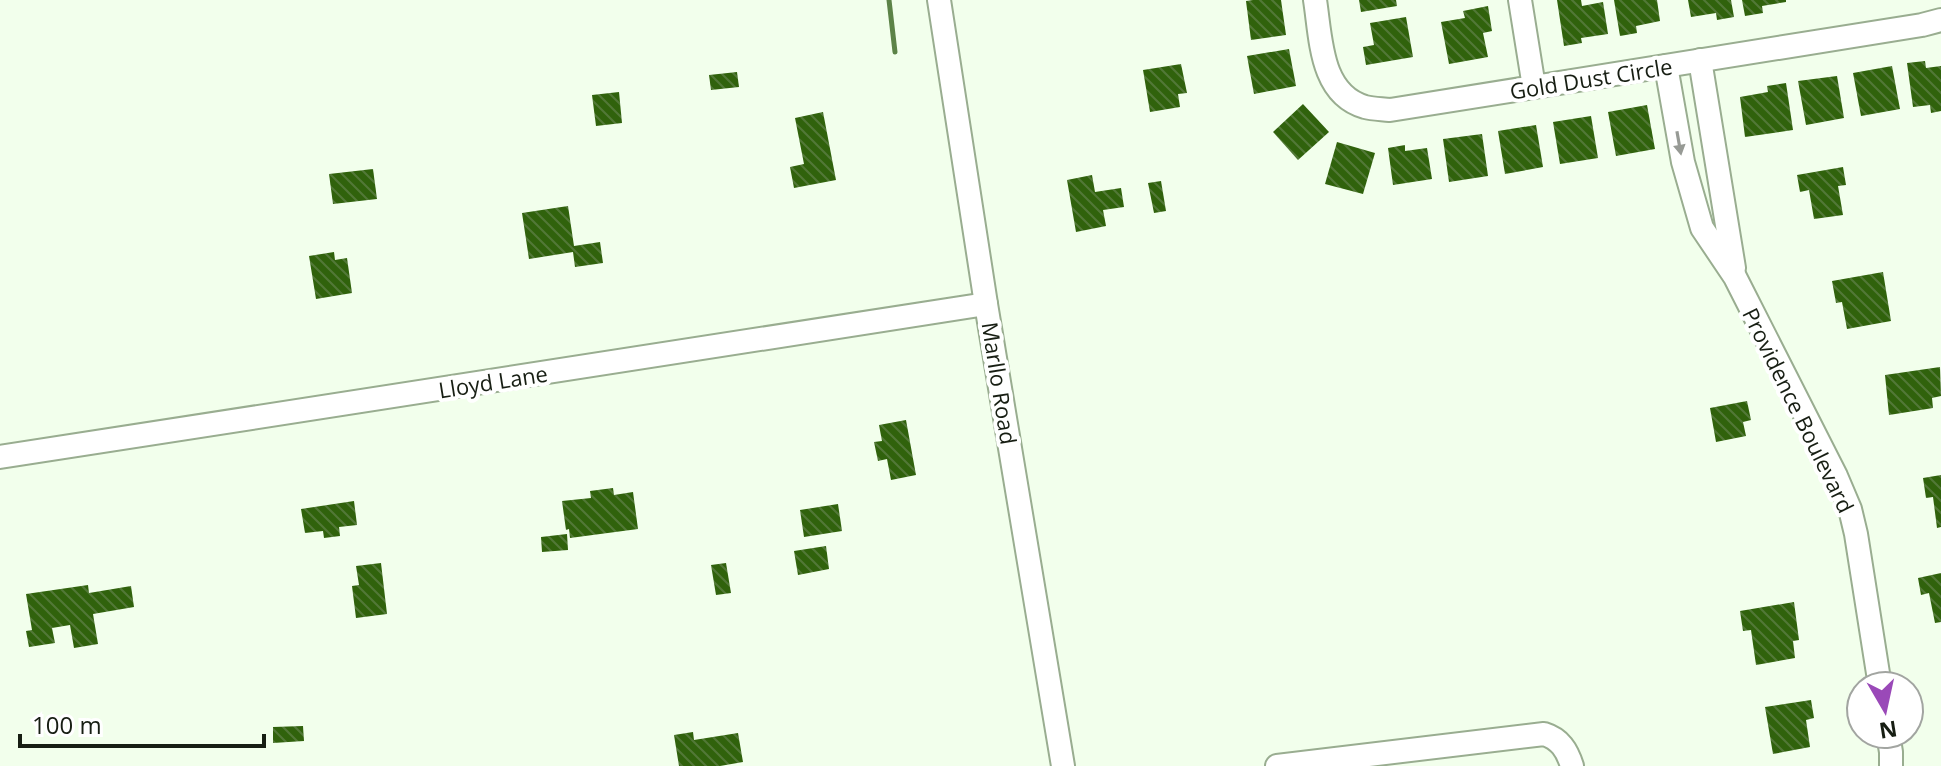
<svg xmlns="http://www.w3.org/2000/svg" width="1941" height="766" font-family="'Open Sans',sans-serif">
	<defs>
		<pattern id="building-back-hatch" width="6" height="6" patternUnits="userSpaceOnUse" patternTransform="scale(2)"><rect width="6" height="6" fill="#30620c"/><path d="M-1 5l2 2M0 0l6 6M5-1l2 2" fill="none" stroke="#527837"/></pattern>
	</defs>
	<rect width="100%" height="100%" fill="#f2ffec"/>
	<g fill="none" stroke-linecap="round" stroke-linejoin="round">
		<polyline stroke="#5c8347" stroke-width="5" points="889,0 895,52"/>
	</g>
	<g fill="url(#building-back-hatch)">
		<polygon points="1253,0 1281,0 1286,35 1251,40 1246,1"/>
		<polygon points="1359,0 1396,0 1397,6 1361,12"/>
		<polygon points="1557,0 1581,0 1582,6 1603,2 1608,34 1581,38 1582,43 1564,46"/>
		<polygon points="1614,0 1657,0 1660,21 1636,26 1637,33 1620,36"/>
		<polygon points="1688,0 1731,0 1734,17 1717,20 1716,13 1691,17"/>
		<polygon points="1742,0 1786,0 1786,2 1762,6 1763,13 1745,16"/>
		<polygon points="1488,6 1492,31 1483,33 1488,57 1449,64 1441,22 1465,18 1463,11"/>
		<polygon points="1406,17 1413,57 1366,65 1363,47 1374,45 1370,23"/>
		<polygon points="1289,49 1296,86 1254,94 1247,56"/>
		<polygon points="1925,61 1926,68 1941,66 1941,111 1931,113 1930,105 1913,107 1907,63"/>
		<polygon points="1181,64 1187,93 1178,94 1180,107 1150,112 1143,70"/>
		<polygon points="1892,66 1900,109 1861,116 1853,73"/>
		<polygon points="737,72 739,87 711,90 709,75"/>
		<polygon points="1837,76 1844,118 1806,125 1798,81"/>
		<polygon points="1786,83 1793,130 1745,137 1740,97 1768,92 1767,86"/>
		<polygon points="619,92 622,123 596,126 592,95"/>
		<polygon points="1303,104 1329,132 1298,160 1273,132"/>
		<polygon points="1647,105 1655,149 1616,156 1608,112"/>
		<polygon points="823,112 836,180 794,188 790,167 804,164 795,118"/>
		<polygon points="1591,116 1598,158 1560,164 1553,122"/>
		<polygon points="1536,125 1543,167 1505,174 1498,131"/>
		<polygon points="1482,134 1488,176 1449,182 1443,139"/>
		<polygon points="1337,142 1375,153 1363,194 1325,184"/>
		<polygon points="1405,145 1405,151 1427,148 1432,179 1393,185 1388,148"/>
		<polygon points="1843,167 1846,185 1838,186 1843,215 1814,219 1809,190 1800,192 1797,175"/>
		<polygon points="373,169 377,199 333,204 329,174"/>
		<polygon points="1092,175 1095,192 1121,188 1124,207 1103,210 1106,226 1076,232 1067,180"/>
		<polygon points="1161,181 1166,211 1154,213 1148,183"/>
		<polygon points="568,206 574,246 600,242 603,263 575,267 573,252 529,259 522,213"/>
		<polygon points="334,252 335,260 347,258 352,293 316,299 309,256"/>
		<polygon points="1883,272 1891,321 1847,329 1842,302 1836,303 1832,281"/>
		<polygon points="1940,367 1941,396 1932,398 1933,408 1889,415 1885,375"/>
		<polygon points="1747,401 1751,420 1743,422 1746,436 1716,442 1710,408"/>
		<polygon points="906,420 916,475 891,480 887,459 878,461 874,442 882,441 879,425"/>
		<polygon points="1941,475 1941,527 1937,528 1933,497 1926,498 1923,478"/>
		<polygon points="613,488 614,495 633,492 638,529 570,538 569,529 566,530 562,501 591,498 590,491"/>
		<polygon points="354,501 357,525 339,527 340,536 324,538 323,531 305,533 301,509"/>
		<polygon points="838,504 842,531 804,537 800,510"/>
		<polygon points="567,534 568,550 542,552 541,537"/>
		<polygon points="826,546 829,569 798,575 794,551"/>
		<polygon points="381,563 387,614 356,618 352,586 359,585 356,566"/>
		<polygon points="726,563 731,593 716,595 711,565"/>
		<polygon points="1941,573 1941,622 1935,623 1929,593 1921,595 1918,578"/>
		<polygon points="88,585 89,593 131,586 134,607 93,614 98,644 74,648 70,625 52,628 55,643 29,647 26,631 32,630 26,594"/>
		<polygon points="1794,602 1799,640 1793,641 1795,658 1756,665 1751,630 1743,631 1740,611"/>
		<polygon points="1811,700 1814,718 1806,720 1810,747 1773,754 1765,707"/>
		<polygon points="303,726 304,741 273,743 273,727"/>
		<polygon points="693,732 694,740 738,733 743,762 720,766 679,766 674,735"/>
	</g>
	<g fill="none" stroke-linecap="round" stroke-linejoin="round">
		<defs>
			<g id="minor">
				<polyline points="939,0 986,304 1063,766"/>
				<path d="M1315,0c6,38 5,94 50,107 8,2 17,2 25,3l532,-85 19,-5"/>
				<polyline points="1520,0 1534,87"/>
				<polyline points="1700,60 1734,268"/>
				<polyline points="1666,66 1683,162 1702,228 1735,277 1836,476 1850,509 1856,534 1880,686"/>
				<polyline points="0,457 986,304"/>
				<polyline points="1888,734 1891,752 1891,766"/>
				<path d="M1277,766l267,-32c16,5 23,16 28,32"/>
			</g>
		</defs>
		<use href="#minor" stroke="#99ad90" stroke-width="26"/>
		<use href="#minor" stroke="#fff" stroke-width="22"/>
	</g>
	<defs><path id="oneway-solid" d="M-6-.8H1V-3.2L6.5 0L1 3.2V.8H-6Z" transform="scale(2)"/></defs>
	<use fill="#979a95" href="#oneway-solid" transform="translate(1679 143) rotate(80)"/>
	<g text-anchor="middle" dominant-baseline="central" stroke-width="8" stroke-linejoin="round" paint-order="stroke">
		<g font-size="22" fill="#171e13" stroke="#fff">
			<text transform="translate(1591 78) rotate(-9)">Gold Dust Circle</text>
			<text transform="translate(493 381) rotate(-9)">Lloyd Lane</text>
			<text transform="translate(1000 383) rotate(81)">Marllo Road</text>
			<text transform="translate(1799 410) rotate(64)">Providence Boulevard</text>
		</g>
	</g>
	<g transform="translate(1885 710) rotate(171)"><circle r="38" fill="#ffffff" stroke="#a2a5a1" stroke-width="2"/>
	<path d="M0-6L14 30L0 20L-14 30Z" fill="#9a49b8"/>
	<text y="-12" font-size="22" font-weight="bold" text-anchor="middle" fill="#171e13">N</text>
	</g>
	<path d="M20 734v12h244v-12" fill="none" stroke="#171e13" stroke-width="4"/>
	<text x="32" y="734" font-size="24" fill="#171e13" stroke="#ffffff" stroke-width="6" paint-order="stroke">100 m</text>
</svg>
